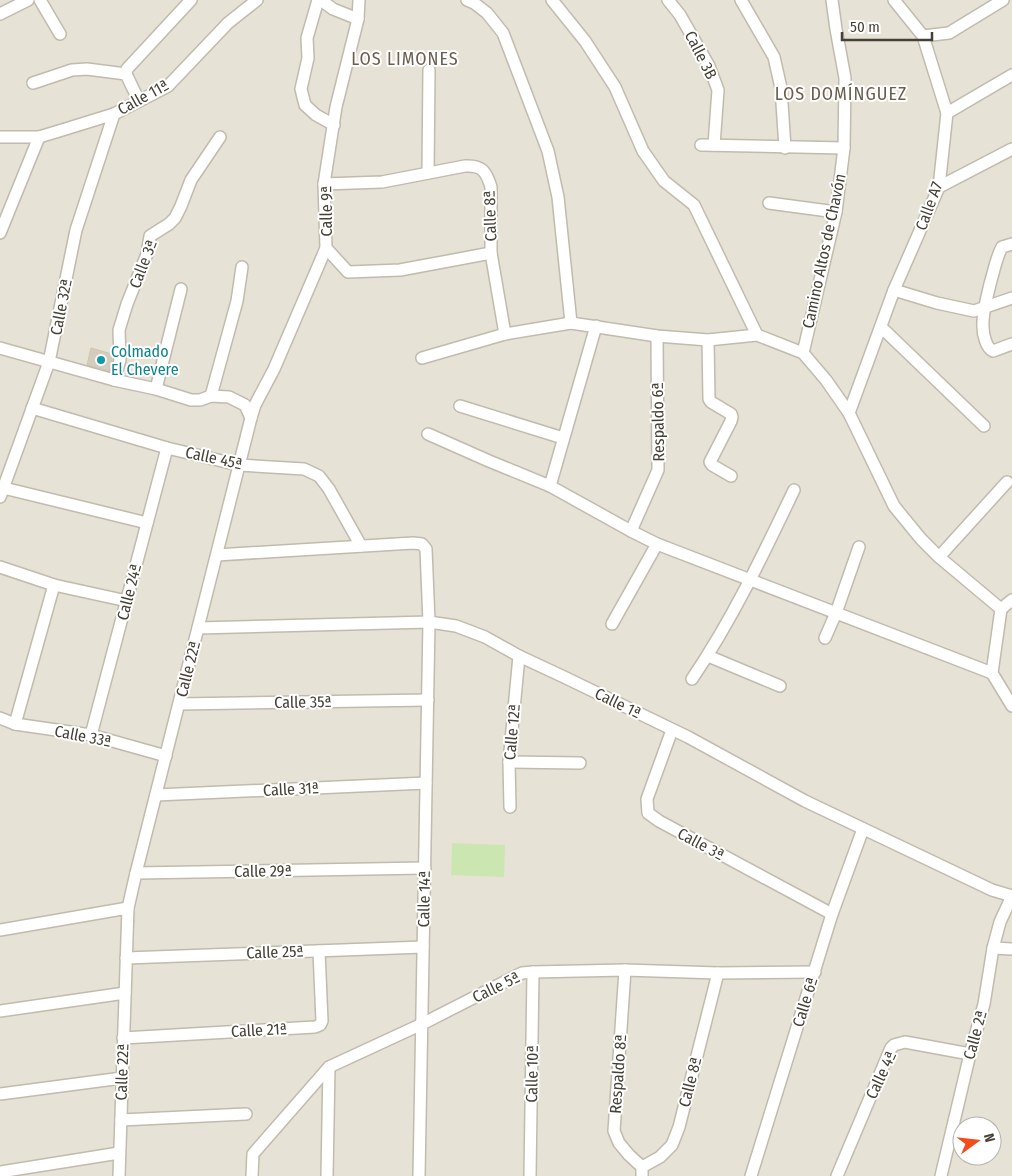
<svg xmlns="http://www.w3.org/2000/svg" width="1012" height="1176" font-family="'Fira Sans Condensed',sans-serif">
	<rect width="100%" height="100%" fill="#f3f0e7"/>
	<path fill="#e7e2d6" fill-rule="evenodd" d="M0,0h1012v1176h-1012zM962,1126h30v30h-30z"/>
	<polygon fill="#cbe6b1" points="452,843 505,845 504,877 451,875"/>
	<polygon fill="#d4cdbd" stroke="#cfc5b0" points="91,348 112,354 112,359 109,371 87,365"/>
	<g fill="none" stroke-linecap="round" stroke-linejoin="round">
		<defs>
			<g id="street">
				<polyline points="40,0 60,34"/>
				<polyline points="318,0 307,38 308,58 301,89 305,105 316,115 334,125"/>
				<polyline points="321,0 333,9 358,19"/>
				<polyline points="359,0 358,19 336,107 324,184 326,248 348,272 400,270 491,253"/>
				<polyline points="467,0 474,3 487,13 503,33 548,151 558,197 571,323"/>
				<polyline points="552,0 585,41 615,87 643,151 664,181 694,205 757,335 803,353 826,380 849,413 894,506 921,539 939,557 1001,609"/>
				<polyline points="668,0 680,15 709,66 718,90 714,145"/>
				<polyline points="741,0 774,57 781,88 785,148"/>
				<polyline points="0,14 28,0"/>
				<polyline points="923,36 949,33 1003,0"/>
				<polyline points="33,83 72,70 87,69 126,74"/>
				<polyline points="139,101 126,74 127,69 191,0"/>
				<polyline points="947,113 1012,75"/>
				<polyline points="0,137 39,137 59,131 114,114 168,86 228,23 257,0"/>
				<polyline points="701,145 844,148"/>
				<polyline points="428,173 429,70"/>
				<path d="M324,184l58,-2 83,-16c17,-1 21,5 26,21v66l14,81"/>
				<polyline points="939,187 1012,149"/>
				<polyline points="769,203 836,212"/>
				<polyline points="0,233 39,137"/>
				<path d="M1012,244l-10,3c-6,11 -8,24 -12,37 -3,14 -8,29 -7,43 0,7 3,21 10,24l19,-7"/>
				<polyline points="894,290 937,303 974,311 1012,298"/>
				<polyline points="881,327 984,426"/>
				<polyline points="708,340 709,399 711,402 731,414 732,417 731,421 710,462 712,465 731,476"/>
				<polyline points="0,348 114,380 156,389 191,400 200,400 211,396 229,397 245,405 251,418"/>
				<polyline points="803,353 836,212 844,148 845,78 836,29 832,0"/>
				<polyline points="422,358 505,334 571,323 657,336 708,340 757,335"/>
				<polyline points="114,380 120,360 119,330 127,304 147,254 150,236 169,224 175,218 181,206 191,180 220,137"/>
				<polyline points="156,389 181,289"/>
				<polyline points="211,396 237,301 242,267"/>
				<polyline points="460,406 563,438"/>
				<polyline points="32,408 167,448 239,465 304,469 319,476 329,489 361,546"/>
				<polyline points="849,413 894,290 939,187 947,113 923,36 894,0"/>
				<polyline points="428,434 489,461 550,486 631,531 657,544 992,673"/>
				<polyline points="550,486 596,326"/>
				<polyline points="0,487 147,523"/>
				<polyline points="0,497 49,362 76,230 114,114"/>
				<polyline points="631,531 658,470 657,336"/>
				<polyline points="217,555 413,543 422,544 426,549 429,622 419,1176"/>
				<polyline points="939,557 1007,482"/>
				<polyline points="0,567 54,585 127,601"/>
				<polyline points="1001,609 992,673 1012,706"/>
				<polyline points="1001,609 1012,600"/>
				<polyline points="612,624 657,544"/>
				<polyline points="198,628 429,622 456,626 485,637 519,656 564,677 688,737 805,801 992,890 1012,896 1000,922 993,948 984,1004 970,1054 941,1176"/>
				<polyline points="825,638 836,613 859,547"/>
				<polyline points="708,656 780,686"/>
				<path d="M692,679c40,-59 71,-124 102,-189"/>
				<polyline points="179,704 428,700"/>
				<polyline points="0,718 15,724 91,735 166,756"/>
				<polyline points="15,724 54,585"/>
				<polyline points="672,730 647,799 648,813 659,821 832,914"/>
				<polyline points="91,735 167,448"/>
				<polyline points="509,762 580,763"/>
				<polyline points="156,795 426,783"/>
				<polyline points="510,807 509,762 519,656"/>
				<polyline points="136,873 251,418 255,405 274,369 326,248"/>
				<polyline points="0,930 128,908"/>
				<polyline points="993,948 1012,949"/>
				<polyline points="126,958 423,947"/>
				<polyline points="625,970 614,1131 619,1143 629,1155 642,1167"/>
				<polyline points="0,1011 125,993"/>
				<polyline points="123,1038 315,1027 320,1025 322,1021 319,951"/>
				<polyline points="0,1094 122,1078"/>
				<polyline points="121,1120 246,1114"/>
				<polyline points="0,1172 119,1153"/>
				<polyline points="119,1176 128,908 136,873 425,868"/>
				<polyline points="252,1176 253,1154 329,1067 422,1024 522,973 533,972 625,970 718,973 815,972"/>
				<polyline points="327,1176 329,1067"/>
				<polyline points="530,1176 533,972"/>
				<polyline points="642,1176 642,1167 660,1157 672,1145 679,1127 718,973"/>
				<polyline points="751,1176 832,914 863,829"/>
				<polyline points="837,1176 891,1048 894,1045 905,1042 970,1054"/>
			</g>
		</defs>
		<use href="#street" stroke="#c1bbad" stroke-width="14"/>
		<use href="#street" stroke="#fff" stroke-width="11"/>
	</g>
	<circle fill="#0f9aa8" stroke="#fff" stroke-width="2" cx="101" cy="360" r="5"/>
	<g text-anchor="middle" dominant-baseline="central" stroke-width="4" stroke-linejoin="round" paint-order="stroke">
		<g font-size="16" fill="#464136" stroke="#fff">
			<text transform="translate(701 55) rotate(63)">Calle 3B</text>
			<text transform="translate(143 97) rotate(-29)">Calle 11ª</text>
			<text transform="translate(929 206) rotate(-70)">Calle A7</text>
			<text transform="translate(326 211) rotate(-90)">Calle 9ª</text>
			<text transform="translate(490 216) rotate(-92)">Calle 8ª</text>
			<text transform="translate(824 251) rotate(-78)">Camino Altos de Chavón</text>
			<text transform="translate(143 264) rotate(-69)">Calle 3ª</text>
			<text transform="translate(61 307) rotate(-79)">Calle 32ª</text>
			<text transform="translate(658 422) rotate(-91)">Respaldo 6ª</text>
			<text transform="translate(214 458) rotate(12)">Calle 45ª</text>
			<text transform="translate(129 592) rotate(-76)">Calle 24ª</text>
			<text transform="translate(188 669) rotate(-76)">Calle 22ª</text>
			<text transform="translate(303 702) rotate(-1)">Calle 35ª</text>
			<text transform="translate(618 703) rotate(26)">Calle 1ª</text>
			<text transform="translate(512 732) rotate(-85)">Calle 12ª</text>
			<text transform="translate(83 736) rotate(11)">Calle 33ª</text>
			<text transform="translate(291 789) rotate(-3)">Calle 31ª</text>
			<text transform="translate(701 844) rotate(28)">Calle 3ª</text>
			<text transform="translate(263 871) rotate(-1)">Calle 29ª</text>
			<text transform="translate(424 899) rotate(-89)">Calle 14ª</text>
			<text transform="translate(275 952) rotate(-2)">Calle 25ª</text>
			<text transform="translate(496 987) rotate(-26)">Calle 5ª</text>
			<text transform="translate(805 1002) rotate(-73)">Calle 6ª</text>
			<text transform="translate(259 1030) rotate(-3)">Calle 21ª</text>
			<text transform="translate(975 1035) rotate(-75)">Calle 2ª</text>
			<text transform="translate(122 1072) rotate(-88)">Calle 22ª</text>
			<text transform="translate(532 1074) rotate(-89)">Calle 10ª</text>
			<text transform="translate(618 1074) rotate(-86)">Respaldo 8ª</text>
			<text transform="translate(881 1075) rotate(-65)">Calle 4ª</text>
			<text transform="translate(690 1082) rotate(-76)">Calle 8ª</text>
		</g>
		<g font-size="16" fill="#0d838f" stroke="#fff" text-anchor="start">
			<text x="111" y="351">Colmado<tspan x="111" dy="18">El Chevere</tspan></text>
		</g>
		<g font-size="18" letter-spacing="1" fill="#695f4e" stroke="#fff">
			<text x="405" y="59">LOS LIMONES</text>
			<text x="841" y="94">LOS DOMÍNGUEZ</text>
		</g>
	</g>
	<g transform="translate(977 1141) rotate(75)"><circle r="24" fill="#ffffff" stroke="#b5b3af"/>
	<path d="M0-4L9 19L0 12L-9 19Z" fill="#f34b1e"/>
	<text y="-8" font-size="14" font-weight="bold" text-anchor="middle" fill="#464136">N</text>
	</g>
	<path d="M842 32v8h90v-8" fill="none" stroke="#464136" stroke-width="2.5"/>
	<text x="850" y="32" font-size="15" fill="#464136" stroke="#ffffff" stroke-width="4" paint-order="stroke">50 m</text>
</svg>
